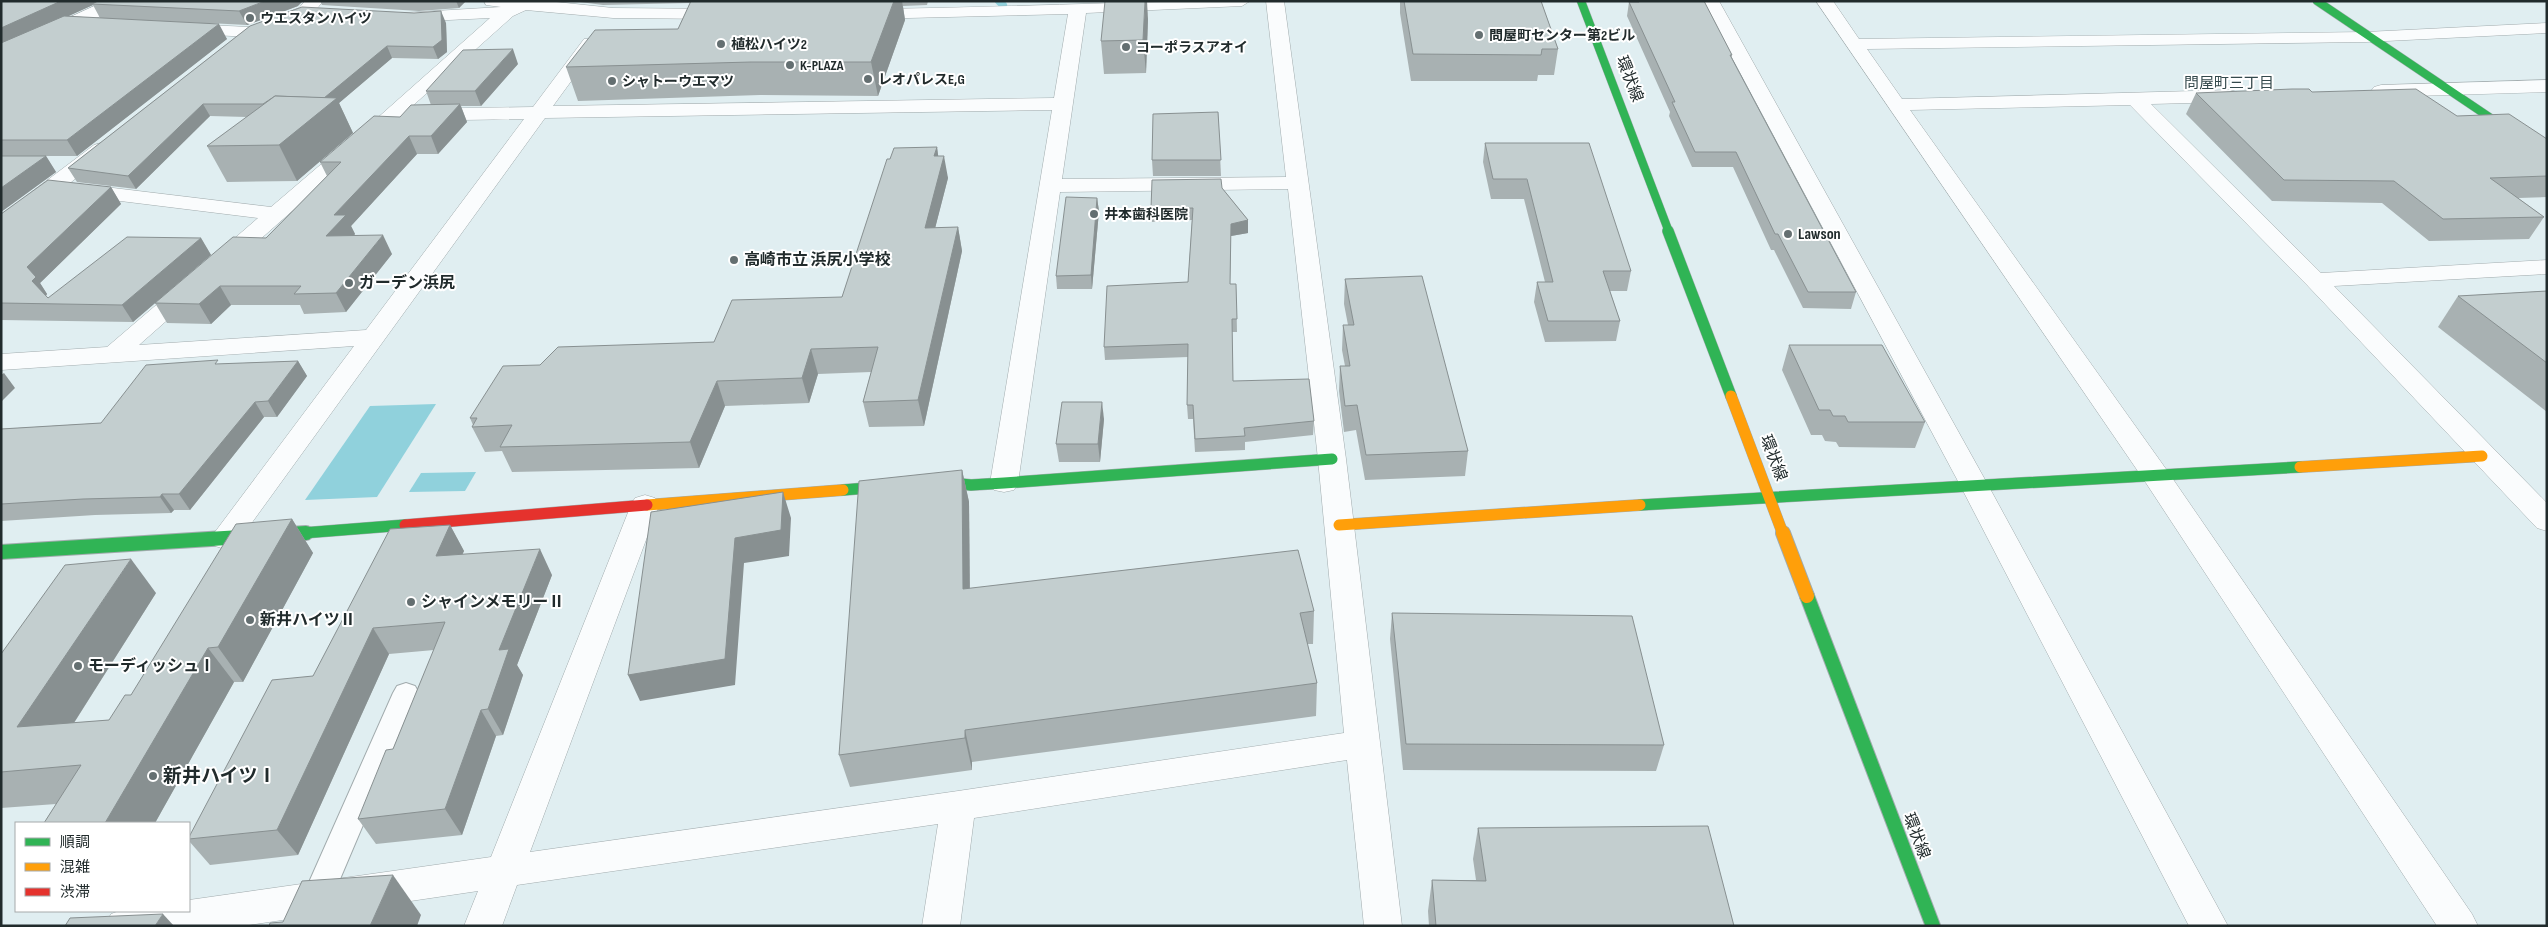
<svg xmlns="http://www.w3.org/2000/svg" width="2548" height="927" font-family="'Sofia Sans Condensed','Noto Sans JP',sans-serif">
	<rect width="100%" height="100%" fill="#e0eef1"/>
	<g fill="#90d1dc">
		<polygon points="436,404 377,497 305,500 370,406"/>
		<polygon points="476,472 465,491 409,492 421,473"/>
	</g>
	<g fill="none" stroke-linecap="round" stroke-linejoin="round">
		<polyline stroke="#90d1dc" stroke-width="8" points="999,1 1003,5"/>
		<defs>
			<polygon id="lane" points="406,683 415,686 419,693 332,898 328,908 317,912 306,908 302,898 393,693 397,686"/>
			<g id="street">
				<polygon points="105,1 127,1 125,5 1,61 1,49"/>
				<path d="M305,1h18c-10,15 -35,30 -53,26l-3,-4 3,-4 29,-11z"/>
				<path d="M484,1h63l66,7 109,1 6,1 3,4 -3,4 -6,1 -109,-1 -87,-8 -13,6 -104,93 124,-2 51,-68h12l3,4 -46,63 501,-8 14,-84 -200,5 -6,-1 -3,-4 3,-4 6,-1c128,-1 255,-8 382,-8l-8,5 -156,7 -24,166 224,-2 -20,-176h18l62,458 56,467h-38l-17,-166 -373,58 -14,108h-38l16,-102 -421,61 -15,41h-38l14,-35 -236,35h-137l6,-12 8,-3h70v-11l302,-43 140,-352 4,-7 10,-3 10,3 4,7 -129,347 428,-61 386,-58 -26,-274 -30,-270 -228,3 -42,291 -4,7 -10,2 -10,-2 -4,-7 62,-373 -507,8 -310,428 -10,3 -10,-3 -5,-7 5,-7 139,-186 -353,24v-16l106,-7 75,-64 8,-2 8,2 4,5 -4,5 -59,52 227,-15 158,-211 -128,2 -12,6 -7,-2 -3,-4 116,-103 -83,4 -6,-1 -3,-4 3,-4 100,-6 -15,-2z"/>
				<polygon points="1702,1 1719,1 1988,485 2228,926 2189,926 1960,485"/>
				<polygon points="1816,1 1833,1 1859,39 2366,32 2547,23 2547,33 2366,42 1867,49 1902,99 2230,90 2237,92 2240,96 2237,100 2230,102 2151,104 2321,273 2547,260 2547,274 2334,286 2547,503 2547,531 2537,528 2307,285 2130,105 1910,110 2166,469 2472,914 2478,926 2437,926 2146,483"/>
				<polygon points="186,24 249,27 255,28 258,32 255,36 249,37 180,33 177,29 180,25"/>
				<polygon points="2547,80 2547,92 2381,97 2374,95 2371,91 2374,87 2381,85"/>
				<polygon points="353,141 360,143 363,147 360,151 229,267 221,269 213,267 210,262 213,257 258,218 80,196 72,195 69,190 72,185 80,184 271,207 346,143"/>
				<polygon points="101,143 108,145 111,149 108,153 9,231 1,233 1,215 94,145"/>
			</g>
			<g id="fast-far2">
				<polyline points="1581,1 1669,232"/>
				<polyline points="2317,1 2547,156"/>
			</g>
			<g id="fast-far1">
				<polyline points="1668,231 1731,396"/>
				<polyline points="843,490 940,482 971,485 1004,483 1332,459"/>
				<polyline points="1640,505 2300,467"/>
				<polyline points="290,534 405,525"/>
			</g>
			<g id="fast">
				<polyline points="1,552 306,533"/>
				<polyline points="1807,596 1933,926"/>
			</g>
			<g id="slow-far1">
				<polyline points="1731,396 1783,534"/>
				<polyline points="2300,467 2482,456"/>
				<polyline points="647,505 843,490"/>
				<polyline points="1339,525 1640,505"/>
			</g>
			<polyline id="slow" points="1783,533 1807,596"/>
			<polyline id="jam" points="405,525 647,505"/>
		</defs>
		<use href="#lane" stroke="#a1abad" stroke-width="2"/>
		<use href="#street" stroke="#a1abad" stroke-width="1"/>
		<use href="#fast-far2" stroke="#a1abad" stroke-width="9"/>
		<use href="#fast-far1" stroke="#a1abad" stroke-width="12"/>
		<use href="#fast" stroke="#a1abad" stroke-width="16"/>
		<use href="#slow-far1" stroke="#a1abad" stroke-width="12"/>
		<use href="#slow" stroke="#a1abad" stroke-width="16"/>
		<use href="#jam" stroke="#a1abad" stroke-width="12"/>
		<use href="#lane" fill="#fafcfd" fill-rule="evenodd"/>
		<use href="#street" fill="#fafcfd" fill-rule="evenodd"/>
		<use href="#fast-far2" stroke="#30b455" stroke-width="8"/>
		<use href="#fast-far1" stroke="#30b455" stroke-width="11"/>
		<use href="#fast" stroke="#30b455" stroke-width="14"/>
		<use href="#slow-far1" stroke="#ff9f0a" stroke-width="11"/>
		<use href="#slow" stroke="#ff9f0a" stroke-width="14"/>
		<use href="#jam" stroke="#e5322d" stroke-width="11"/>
	</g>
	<g fill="#a8b1b2" fill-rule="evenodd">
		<path d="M1,1l297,5 -51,19 -39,-2 19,16 -150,117h-31l10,16 -55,40zM93,5l7,13 -33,-2z"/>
		<polygon points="320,1 466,1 459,8 419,11 322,5"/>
		<polygon points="572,1 928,1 927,5 903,6 905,20 878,96 760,95 578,101 566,67 678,29 690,3 603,5"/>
		<polygon points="1400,1 1541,1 1558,49 1554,75 1538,75 1537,81 1411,81 1400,13"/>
		<polygon points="1636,1 1704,1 1732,55 1731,58 1856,292 1851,309 1803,308 1774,250 1771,250 1733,167 1692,167 1669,116 1670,112 1627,16 1629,2 1636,2"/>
		<polygon points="1148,19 1146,73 1104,74 1101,41"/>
		<polygon points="446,23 447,52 438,59 392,58 339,103 353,133 297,181 227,182 207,146 247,117 210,116 136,189 77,182 68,168 250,26"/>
		<polygon points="518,64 481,106 461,106 467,122 438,154 417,154 351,226 355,234 354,236 392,254 346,312 304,314 300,305 231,305 211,324 167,323 155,303 266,238 327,176 320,162 400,117 431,105 426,91"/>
		<polygon points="2312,92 2457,116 2547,139 2547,197 2518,198 2544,217 2529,239 2429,241 2382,203 2272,201 2186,114 2196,93"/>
		<polygon points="1218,112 1221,176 1153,176 1152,160"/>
		<polygon points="1485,143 1631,271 1627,291 1610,291 1620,321 1616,341 1545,342 1534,302 1537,282 1545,282 1524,199 1491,199 1483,162"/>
		<polygon points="937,147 938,156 948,178 935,228 958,227 962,251 924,426 869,427 863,402 871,372 818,374 809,403 725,406 699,468 512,472 502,451 485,452 472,427 473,425 470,418 540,365 714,342 842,297 890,159"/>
		<polygon points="111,187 121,204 40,283 47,294 46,296 48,298 201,238 211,255 133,322 1,320 1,214"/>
		<polygon points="1222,188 1248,220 1248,233 1231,236 1230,284 1236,284 1237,332 1232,332 1233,381 1314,421 1313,435 1245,442 1245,450 1195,452 1193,419 1188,419 1187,405 1188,357 1105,360 1104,347 1188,282 1192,220 1152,222 1151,209"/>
		<polygon points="1097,198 1099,211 1092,289 1057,289 1056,276"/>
		<polygon points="1345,279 1468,451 1465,476 1365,480 1356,430 1344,432 1339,391 1340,366 1345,366 1342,350 1343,325 1348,325 1344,304"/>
		<polygon points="2547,291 2547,412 2438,327 2458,296"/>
		<polygon points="1789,345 1925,422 1915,448 1839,447 1836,442 1825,441 1822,435 1811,435 1782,370"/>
		<polygon points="298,361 307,376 277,417 264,417 190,510 174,510 171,513 95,515 1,521 1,429 101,423 220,364"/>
		<polygon points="1104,419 1100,462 1059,462 1056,444"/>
		<polygon points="962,470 969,502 970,589 1314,611 1313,644 1307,644 1317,683 1316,716 972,762 972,770 850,787 839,755"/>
		<polygon points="292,519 313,553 243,682 234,682 155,823 44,823 56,804 1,808 1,654 156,593 74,723 109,720 131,695"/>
		<polygon points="450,525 464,551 462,554 552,575 517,665 523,675 503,735 496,736 462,835 376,844 358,819 393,749 434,650 389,654 298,855 210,865 189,841 189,837 313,676"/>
		<polygon points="1392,613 1664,745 1656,771 1403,770 1390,639"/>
		<polygon points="1478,828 1734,926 1429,926 1428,911 1432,880 1476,880 1473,859"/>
	</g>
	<g fill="#889091">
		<polygon points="61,1 100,1 92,4 93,5 1,47 1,28"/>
		<polygon points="265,1 303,1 298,6 247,25 239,11"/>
		<polygon points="456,1 466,1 459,8"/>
		<polygon points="894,1 902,1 905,20 878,96 871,62"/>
		<polygon points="1145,1 1147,1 1148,19 1146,73 1143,40"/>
		<polygon points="441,11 446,23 447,52 438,59 433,47"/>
		<polygon points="219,24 227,39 77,156 67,140"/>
		<polygon points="387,46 392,58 339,103 353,133 297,181 279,145 315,105"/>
		<polygon points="513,49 518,64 481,106 475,91"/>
		<polygon points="203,104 210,116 136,189 128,176"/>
		<polygon points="460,104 467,122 438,154 431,136"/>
		<polygon points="409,136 417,154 351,226 355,234 336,255 326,236 334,215"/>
		<polygon points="937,147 940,169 944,156 948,178 929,252 925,228 934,156"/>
		<polygon points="46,156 56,172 1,212 1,188"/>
		<polygon points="111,187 121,204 40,283 47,294 44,298 32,281 27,267"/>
		<polygon points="1097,198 1099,211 1092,289 1091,275"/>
		<polygon points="1248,220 1248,233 1231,236 1230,297 1231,224"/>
		<polygon points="958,227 962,251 924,426 918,400"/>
		<polygon points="383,235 392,254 346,312 336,293"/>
		<polygon points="201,238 211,255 133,322 122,305"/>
		<polygon points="220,286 231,305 211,324 199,304"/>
		<polygon points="811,349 818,374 809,403 802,378"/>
		<polygon points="298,361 307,376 277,417 268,401"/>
		<polygon points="4,373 15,388 1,402 1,375"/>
		<polygon points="717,381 725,406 699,468 690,442"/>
		<polygon points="255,402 264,417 190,510 179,494"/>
		<polygon points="1102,402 1104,419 1100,462 1098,444"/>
		<polygon points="962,470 969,502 970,622 963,589"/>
		<polygon points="783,492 791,518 789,556 744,563 735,685 640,701 628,675 735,538"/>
		<polygon points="162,494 174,510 171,513 160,497"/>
		<polygon points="292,519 313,553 243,682 218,647"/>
		<polygon points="450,525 464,551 450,581 436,556"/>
		<polygon points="540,549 552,575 517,665 523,675 503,735 488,709 499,650"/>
		<polygon points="131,559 156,593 49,762 17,727"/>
		<polygon points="373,628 389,654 298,855 277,830"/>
		<polygon points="208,648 234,682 155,823 105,823"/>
		<polygon points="481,710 496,736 462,835 445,809"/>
		<polygon points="965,730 972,762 972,770 965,738"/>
		<polygon points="393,875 421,915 417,926 370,926"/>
		<polygon points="163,914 174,926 155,926"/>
	</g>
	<g fill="#c3cecf" stroke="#889091">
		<polygon points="1,1 61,1 1,28"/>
		<polygon points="98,1 265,1 239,11 92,4"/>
		<polygon points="691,1 894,1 871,62 751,62 566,67 595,30 678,29"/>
		<polygon points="1105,1 1145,1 1143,40 1101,41"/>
		<polygon points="1404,1 1541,1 1558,49 1542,49 1541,55 1413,54"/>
		<polygon points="1639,1 1704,1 1732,55 1730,55 1856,292 1808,292 1778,234 1775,234 1736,152 1695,152 1672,102 1675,102 1629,2 1639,2"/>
		<polygon points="302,7 414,13 441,11 442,40 433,47 387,46 324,98 275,96 263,104 203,104 128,176 68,168 250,26"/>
		<polygon points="64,16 219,24 67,140 1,140 1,43"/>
		<polygon points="513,49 475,91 426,91 463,50"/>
		<polygon points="2292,89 2309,89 2312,92 2416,89 2457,116 2509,114 2547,139 2547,176 2490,178 2544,217 2443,219 2394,181 2284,180 2196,93"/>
		<polygon points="275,96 337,98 279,145 207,146"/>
		<polygon points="460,104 431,136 409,136 334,215 346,215 326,236 383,235 336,293 294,294 301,286 220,286 199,304 155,303 233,237 266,238 341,162 320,162 374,116 400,117 411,105"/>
		<polygon points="1218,112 1221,160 1152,160 1153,114"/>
		<polygon points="1485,143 1589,143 1631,271 1603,271 1620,321 1548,321 1537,282 1553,282 1527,179 1493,179"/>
		<polygon points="937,147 934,156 944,156 925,228 958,227 918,400 863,402 878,347 811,349 802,378 717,381 690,442 500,447 512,425 472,427 477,418 470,418 503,366 540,365 558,347 714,342 732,300 842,297 887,159 890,159 894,148"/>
		<polygon points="1,156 46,156 1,188"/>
		<polygon points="1221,179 1222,188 1248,220 1231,224 1230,284 1236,284 1237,319 1232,319 1233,381 1309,379 1314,421 1244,428 1245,436 1195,439 1193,405 1187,405 1188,344 1104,347 1107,286 1188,282 1193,208 1151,209 1152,180"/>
		<polygon points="48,180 111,187 27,267 36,277 32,281 48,298 127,237 201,238 122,305 1,303 1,214"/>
		<polygon points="1066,197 1097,198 1091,275 1056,276"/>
		<polygon points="1422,276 1468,451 1366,455 1357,405 1345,406 1340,366 1350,366 1343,325 1354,325 1345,279"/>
		<polygon points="2547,291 2547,363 2458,296"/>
		<polygon points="1789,345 1882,345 1925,422 1848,422 1845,416 1833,416 1830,410 1819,410"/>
		<polygon points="218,360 215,364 298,361 268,401 255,402 179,494 162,494 160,497 83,499 1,504 1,429 101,423 146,365"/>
		<polygon points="1062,402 1102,402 1098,444 1056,444"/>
		<polygon points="962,470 963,589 1298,550 1314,611 1300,613 1317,683 965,730 965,738 839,755 859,481"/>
		<polygon points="783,492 781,530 735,538 725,659 628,675 651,512"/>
		<polygon points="292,519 218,647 208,648 105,823 44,823 81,765 1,772 1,654 65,565 131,559 17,727 109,720 125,695 131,695 236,524"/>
		<polygon points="450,525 436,556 540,549 499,650 509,649 488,709 481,710 445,809 358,819 386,750 393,749 445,622 373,628 277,830 189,839 189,837 272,680 313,676 390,529"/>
		<polygon points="1392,613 1632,616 1664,745 1406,744"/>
		<polygon points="1708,826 1734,926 1436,926 1432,880 1486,881 1478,828"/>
		<polygon points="393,875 370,926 269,926 270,923 283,922 302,881"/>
		<polygon points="163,914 155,926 65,926 70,918"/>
	</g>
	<g fill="#646f71" stroke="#fff" stroke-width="2">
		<circle cx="250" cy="18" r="5"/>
		<circle cx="1479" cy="35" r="5"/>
		<circle cx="721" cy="44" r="5"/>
		<circle cx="1126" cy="47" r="5"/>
		<circle cx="790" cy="65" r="5"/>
		<circle cx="868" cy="79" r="5"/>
		<circle cx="612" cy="81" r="5"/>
		<circle cx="1094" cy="214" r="5"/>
		<circle cx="1788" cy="234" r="5"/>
		<circle cx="734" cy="260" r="5"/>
		<circle cx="349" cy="283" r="5"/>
		<circle cx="411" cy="602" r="5"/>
		<circle cx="250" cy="620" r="5"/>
		<circle cx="78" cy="666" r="5"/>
		<circle cx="153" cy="776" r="5"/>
	</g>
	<g text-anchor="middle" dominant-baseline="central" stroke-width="4" stroke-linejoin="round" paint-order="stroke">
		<g font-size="14" font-weight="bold" fill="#212b2c" stroke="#fff" text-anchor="start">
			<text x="260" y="18">ウエスタンハイツ</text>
			<text x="1489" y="35">問屋町センター第2ビル</text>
			<text x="731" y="44">植松ハイツ2</text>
			<text x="1136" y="47">コーポラスアオイ</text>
			<text x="800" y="65">K-PLAZA</text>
			<text x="878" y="79">レオパレスE,G</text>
			<text x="622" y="81">シャトーウエマツ</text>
			<text x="1104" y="214">井本歯科医院</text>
		</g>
		<g font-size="15" fill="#34494c" stroke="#fff">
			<text x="2229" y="83">問屋町三丁目</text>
		</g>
		<g font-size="16" fill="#212b2c" stroke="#fff">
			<text transform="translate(1629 79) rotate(69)">環状線</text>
			<text transform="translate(1773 458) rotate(69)">環状線</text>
			<text transform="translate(1916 836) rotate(69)">環状線</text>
		</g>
		<g font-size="16" font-weight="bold" fill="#212b2c" stroke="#fff" text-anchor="start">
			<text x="1798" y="234">Lawson</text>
			<text x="744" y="260">高崎市立 浜尻小学校</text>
			<text x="359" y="283">ガーデン浜尻</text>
			<text x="421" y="602">シャインメモリーⅡ</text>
			<text x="260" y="620">新井ハイツⅡ</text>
			<text x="88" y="666">モーディッシュⅠ</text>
		</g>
		<g font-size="19" font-weight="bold" fill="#212b2c" stroke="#fff" text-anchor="start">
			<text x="163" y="776">新井ハイツⅠ</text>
		</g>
	</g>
	<rect width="2548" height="927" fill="none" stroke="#212b2c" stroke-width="5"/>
	<rect x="15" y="822" width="175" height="90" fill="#ffffff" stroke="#a6aaab"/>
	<rect x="25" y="838" width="25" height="8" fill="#30b455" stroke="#a6aaab"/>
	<text x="60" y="847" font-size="15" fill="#212b2c">順調</text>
	<rect x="25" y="863" width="25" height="8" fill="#ff9f0a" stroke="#a6aaab"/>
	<text x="60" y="872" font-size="15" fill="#212b2c">混雑</text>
	<rect x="25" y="888" width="25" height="8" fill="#e5322d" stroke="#a6aaab"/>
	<text x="60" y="897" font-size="15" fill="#212b2c">渋滞</text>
</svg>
